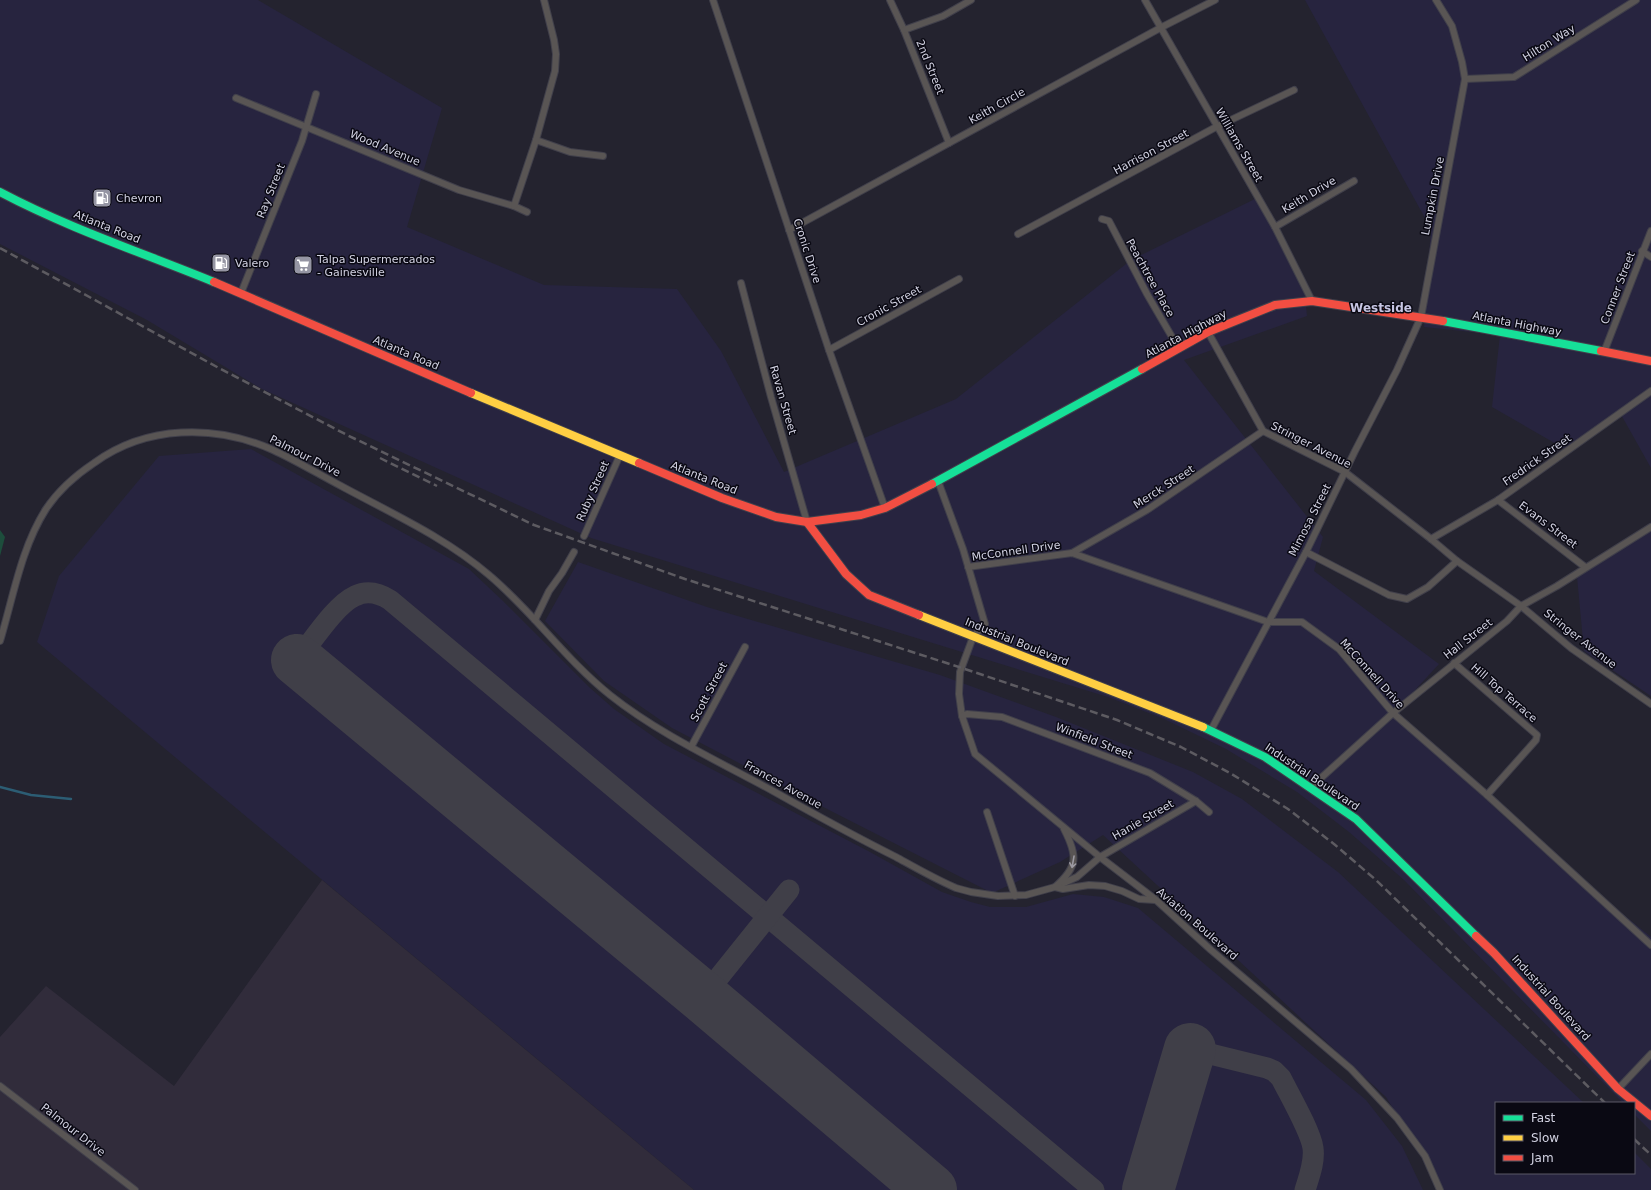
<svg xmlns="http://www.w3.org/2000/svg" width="1651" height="1190" viewBox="0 0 1651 1190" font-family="'DejaVu Sans',sans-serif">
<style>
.built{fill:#27243f}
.industrial{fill:#312c3b}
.forest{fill:#1d4d3c}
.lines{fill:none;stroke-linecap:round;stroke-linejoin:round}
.stream{stroke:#2c5d74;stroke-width:2.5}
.taxiway{stroke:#403f48;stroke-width:21}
.runway{stroke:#403f48;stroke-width:52}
.street-casing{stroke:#41404b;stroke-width:8}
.fast-casing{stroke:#41404b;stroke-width:10}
.slow-casing{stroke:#41404b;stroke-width:10}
.jam-casing{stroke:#41404b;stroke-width:10}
.street{stroke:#595554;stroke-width:6}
.fast{stroke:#16e098;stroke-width:8}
.slow{stroke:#ffcf43;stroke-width:8}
.jam{stroke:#f24e42;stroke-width:8}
.rail{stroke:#5d5b61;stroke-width:2.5;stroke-dasharray:8 4;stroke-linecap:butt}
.oneway{stroke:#9c9aa2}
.labels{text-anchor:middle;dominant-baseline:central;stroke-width:3;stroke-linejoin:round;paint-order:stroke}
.street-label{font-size:11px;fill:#d2d2e2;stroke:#0a0913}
.poi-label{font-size:11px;fill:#d2d2e2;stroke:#0a0913;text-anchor:start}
.neighbourhood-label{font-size:12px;font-weight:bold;fill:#c6c5e3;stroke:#0a0913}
</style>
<rect width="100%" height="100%" fill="#24232f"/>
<g class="built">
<path d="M 0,0 L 258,0 L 442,108 L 407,227 L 544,285 L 677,289 L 721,351 L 784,472 L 956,399 L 1131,260 L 1261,196 L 1304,285 L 1307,316 L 1184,360 L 1323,537 L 1314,571 L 1439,664 L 1393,714 L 1517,828 L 1651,937 L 1651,1131 L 1634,1114 L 1634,1103 L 1623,1103 L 1404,880 L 1349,832 L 1297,792 L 1226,749 L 1164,719 L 1108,697 L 591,538 L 262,389 L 147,320 L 0,244 Z"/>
<path d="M 1305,0 L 1651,0 L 1651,468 L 1619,411 L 1565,449 L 1492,407 L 1500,335 L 1424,327 L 1431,229 Z"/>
<path d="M 251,449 L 469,569 L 503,601 L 589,687 L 614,709 L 664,744 L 870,852 L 942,892 L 971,902 L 990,907 L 1026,907 L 1073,894 L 1104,897 L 1138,908 L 1366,1100 L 1402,1146 L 1423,1190 L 694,1190 L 37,642 L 59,576 L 159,456 Z"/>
<path d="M 1651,522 L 1651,696 L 1584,651 L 1577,577 Z"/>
<path d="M 578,562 L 707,607 L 940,675 L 1056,717 L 1193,772 L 1242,799 L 1338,872 L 1584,1103 L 1496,1103 L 1496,1173 L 1634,1173 L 1634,1152 L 1651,1169 L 1651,1190 L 1443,1190 L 1386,1097 L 1103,835 L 1060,862 L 992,893 L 833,812 L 672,728 L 604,681 L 545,621 Z"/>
</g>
<path class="industrial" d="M 322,880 L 694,1190 L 0,1190 L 0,1037 L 46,986 L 174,1086 Z"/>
<path class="forest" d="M 0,530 L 5,537 L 0,556 Z"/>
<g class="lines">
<path class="stream" d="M 0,787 L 31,795 L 71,799"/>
<g class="taxiway">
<path d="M 297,660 C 312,642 335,605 355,596 C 367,590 379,593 390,600 L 1094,1190"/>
<path d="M 703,997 L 789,890"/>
<path d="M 1190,1049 L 1267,1068 L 1274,1071 L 1281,1078 C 1289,1094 1311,1132 1313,1148 C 1315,1162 1309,1177 1305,1190"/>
</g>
<g class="runway">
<path d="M 297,660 L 703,997 L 931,1190"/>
<path d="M 1148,1190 L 1190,1049"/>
</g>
<defs>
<g id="street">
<path d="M 713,0 L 829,350 L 885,508"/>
<path d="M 890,0 L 904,30 L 949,143"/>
<path d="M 1145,0 L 1275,227 L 1312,301"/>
<path d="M 904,30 L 943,16 L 971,0"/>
<path d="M 1465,79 L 1514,77 L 1636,0"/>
<path d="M 236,98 L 459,190 L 514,206 L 527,212"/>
<path d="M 536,140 L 570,152 L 603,156"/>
<path d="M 514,206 L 536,140 L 555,71 L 556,54 L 554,40 L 544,0"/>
<path d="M 1102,219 L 1109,221 L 1147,294 L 1179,349"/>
<path d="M 1275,227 L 1354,181"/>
<path d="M 789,230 L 1162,27 L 1215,0"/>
<path d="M 1018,234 L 1216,127 L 1294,90"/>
<path d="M 1642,251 L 1651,257"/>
<path d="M 741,283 L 771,397 L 807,522"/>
<path d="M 241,293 L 302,141 L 316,94"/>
<path d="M 1208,332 L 1263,431 L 1345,472 L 1431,539 L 1457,561 L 1521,606 L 1571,648 L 1651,704"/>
<path d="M 829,350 L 959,279"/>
<path d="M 1604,352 L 1651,231"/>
<path d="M 938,481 L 963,549 L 985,624 L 973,637 L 960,672 L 959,694 L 962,716 L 975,754 L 1100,857 L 1156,900 L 1211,950 L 1351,1069 L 1397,1118 L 1425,1156 L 1440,1190"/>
<path d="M 1498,500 L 1585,567"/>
<path d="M 584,536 L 620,455"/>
<path d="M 1431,539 L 1498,500 L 1651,391"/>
<path d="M 1306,552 L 1389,595 L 1407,599 L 1428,587 L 1457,561"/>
<path d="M 1072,553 L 1147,510 L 1263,431"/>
<path d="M 968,567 L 1072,553 L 1268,622 L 1302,622 L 1339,649 L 1393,713 L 1487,795 L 1651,945"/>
<path d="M 535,620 L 549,591 L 562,573 L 574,552"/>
<path d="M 0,641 C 13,598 21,548 46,509 C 58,491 76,475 94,463 C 146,425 215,424 273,450 C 297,461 320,475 343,487 C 393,514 446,538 489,575 C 533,612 565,659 610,695 C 659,734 718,761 773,791 C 814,814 854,836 896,857 C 916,868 935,879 956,888 L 971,892 L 998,896 L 1026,895 L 1055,887 L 1077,877 L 1100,857 L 1196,801"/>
<path d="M 1454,663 L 1537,735 L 1536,740 L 1487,795"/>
<path d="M 962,716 L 967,714 L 1002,717 L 1150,773 L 1196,801 L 1209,812"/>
<path d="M 1211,730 L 1306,552 L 1355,451 L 1397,370 L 1421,317 L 1465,79 L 1462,62 L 1452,26 L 1436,0"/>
<path d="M 691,747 L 745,647"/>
<path d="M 1311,787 L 1393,713 L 1507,621 L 1521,606 L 1557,586 L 1651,527"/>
<path d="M 987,812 L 1015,896"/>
<path d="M 1064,829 C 1078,856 1078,867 1055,887 L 1063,889 L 1089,885 L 1105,886 L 1122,891 L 1139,899 L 1155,900"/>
<path d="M 0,1086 L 135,1190"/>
<path d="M 1618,1089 L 1651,1054"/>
</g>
<g id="fast">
<path d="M 0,192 C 68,228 143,253 214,282"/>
<path d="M 1443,321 L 1601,351"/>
<path d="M 932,484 L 1142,369"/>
<path d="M 1203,727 L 1265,757 L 1356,819 L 1476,936"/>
</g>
<g id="slow">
<path d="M 471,393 L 639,463"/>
<path d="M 919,615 L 1203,727"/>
</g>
<g id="jam">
<path d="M 214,282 L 471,393"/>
<path d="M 1601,351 L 1651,361"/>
<path d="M 1142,369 L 1208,332 L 1275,305 L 1312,301 L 1443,321"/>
<path d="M 639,463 L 722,498 L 776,517 L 807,522 L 861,515 L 885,508 L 932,484"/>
<path d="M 807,522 L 846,574 L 869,595 L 919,615"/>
<path d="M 1476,936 L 1494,953 L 1618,1089 L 1651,1116"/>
</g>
</defs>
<use href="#street" class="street-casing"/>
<use href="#fast" class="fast-casing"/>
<use href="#slow" class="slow-casing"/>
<use href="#jam" class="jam-casing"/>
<use href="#street" class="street"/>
<use href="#fast" class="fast"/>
<use href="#slow" class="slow"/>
<use href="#jam" class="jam"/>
<g class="rail">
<path d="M 0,248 L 217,367 L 347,435 L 534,525 L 685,579 L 962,668 L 1117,720 L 1181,747 L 1230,773 L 1288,809 L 1334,844 L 1376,880 L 1605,1103"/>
<path d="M 380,458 L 437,486"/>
<path d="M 1634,1139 L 1651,1155"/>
</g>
</g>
<defs><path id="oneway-shaft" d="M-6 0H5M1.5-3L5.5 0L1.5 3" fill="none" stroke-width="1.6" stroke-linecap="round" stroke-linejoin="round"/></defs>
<use class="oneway" href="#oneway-shaft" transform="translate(1073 862) rotate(100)"/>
<defs>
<symbol id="fuel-square" viewBox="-11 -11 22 22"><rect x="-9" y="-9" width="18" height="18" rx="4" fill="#9595a3" stroke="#0a0913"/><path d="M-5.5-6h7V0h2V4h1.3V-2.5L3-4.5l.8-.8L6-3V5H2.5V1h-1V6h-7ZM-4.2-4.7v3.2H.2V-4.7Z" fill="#fff"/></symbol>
<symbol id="supermarket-square" viewBox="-11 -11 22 22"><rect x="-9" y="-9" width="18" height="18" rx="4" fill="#9595a3" stroke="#0a0913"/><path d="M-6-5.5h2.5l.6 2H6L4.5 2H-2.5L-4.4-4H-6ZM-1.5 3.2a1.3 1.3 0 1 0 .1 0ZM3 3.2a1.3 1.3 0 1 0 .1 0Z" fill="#fff"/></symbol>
</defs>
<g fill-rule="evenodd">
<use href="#fuel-square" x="91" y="187" width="22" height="22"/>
<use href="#fuel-square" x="210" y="252" width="22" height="22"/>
<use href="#supermarket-square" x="292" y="254" width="22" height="22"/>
</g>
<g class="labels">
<g class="street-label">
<text transform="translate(1549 43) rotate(-32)">Hilton Way</text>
<text transform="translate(930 67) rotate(68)">2nd Street</text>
<text transform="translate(997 106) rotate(-29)">Keith Circle</text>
<text transform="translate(1239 145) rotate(60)">Williams Street</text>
<text transform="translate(385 148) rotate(23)">Wood Avenue</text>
<text transform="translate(1151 152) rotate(-28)">Harrison Street</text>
<text transform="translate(271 191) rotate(-68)">Ray Street</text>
<text transform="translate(1309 195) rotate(-31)">Keith Drive</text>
<text transform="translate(1433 196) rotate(-79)">Lumpkin Drive</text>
<text transform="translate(107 227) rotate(22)">Atlanta Road</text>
<text transform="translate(807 251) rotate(72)">Cronic Drive</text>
<text transform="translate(1150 278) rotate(61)">Peachtree Place</text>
<text transform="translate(1618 288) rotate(-69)">Conner Street</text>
<text transform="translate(889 306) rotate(-29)">Cronic Street</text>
<text transform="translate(1517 324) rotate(11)">Atlanta Highway</text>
<text transform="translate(1186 334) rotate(-28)">Atlanta Highway</text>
<text transform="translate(406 353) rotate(23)">Atlanta Road</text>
<text transform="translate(783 400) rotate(74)">Ravan Street</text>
<text transform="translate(1311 445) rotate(27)">Stringer Avenue</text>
<text transform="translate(305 456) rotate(27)">Palmour Drive</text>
<text transform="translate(1537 460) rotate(-35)">Fredrick Street</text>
<text transform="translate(704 478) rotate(22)">Atlanta Road</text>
<text transform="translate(1164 487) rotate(-33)">Merck Street</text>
<text transform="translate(593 491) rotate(-66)">Ruby Street</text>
<text transform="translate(1310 520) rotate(-63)">Mimosa Street</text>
<text transform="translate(1548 525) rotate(37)">Evans Street</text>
<text transform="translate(1016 551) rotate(-8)">McConnell Drive</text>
<text transform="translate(1468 639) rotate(-38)">Hall Street</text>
<text transform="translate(1580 639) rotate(38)">Stringer Avenue</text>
<text transform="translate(1017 642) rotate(22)">Industrial Boulevard</text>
<text transform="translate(1372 674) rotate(48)">McConnell Drive</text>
<text transform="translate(709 692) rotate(-62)">Scott Street</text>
<text transform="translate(1504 693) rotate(41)">Hill Top Terrace</text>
<text transform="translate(1094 741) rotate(21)">Winfield Street</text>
<text transform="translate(1312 777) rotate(34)">Industrial Boulevard</text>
<text transform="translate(783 785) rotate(29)">Frances Avenue</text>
<text transform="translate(1143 820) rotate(-30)">Hanie Street</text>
<text transform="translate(1197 924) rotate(41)">Aviation Boulevard</text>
<text transform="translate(1551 998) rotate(48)">Industrial Boulevard</text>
<text transform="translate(73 1130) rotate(38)">Palmour Drive</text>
</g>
<g class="poi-label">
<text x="116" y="198">Chevron</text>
<text x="317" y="259">Talpa Supermercados<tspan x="317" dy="13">- Gainesville</tspan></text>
<text x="235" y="263">Valero</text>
</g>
<g class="neighbourhood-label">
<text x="1381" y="308">Westside</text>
</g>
</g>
<rect x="1495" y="1102" width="140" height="72" fill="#0a0913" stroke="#5a5966"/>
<rect x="1503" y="1115" width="20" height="6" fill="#16e098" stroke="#5a5966"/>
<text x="1531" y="1122" font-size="12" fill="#d2d2e2">Fast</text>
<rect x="1503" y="1135" width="20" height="6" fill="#ffcf43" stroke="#5a5966"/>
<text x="1531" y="1142" font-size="12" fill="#d2d2e2">Slow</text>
<rect x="1503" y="1155" width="20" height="6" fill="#f24e42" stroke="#5a5966"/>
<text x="1531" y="1162" font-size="12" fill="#d2d2e2">Jam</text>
</svg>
